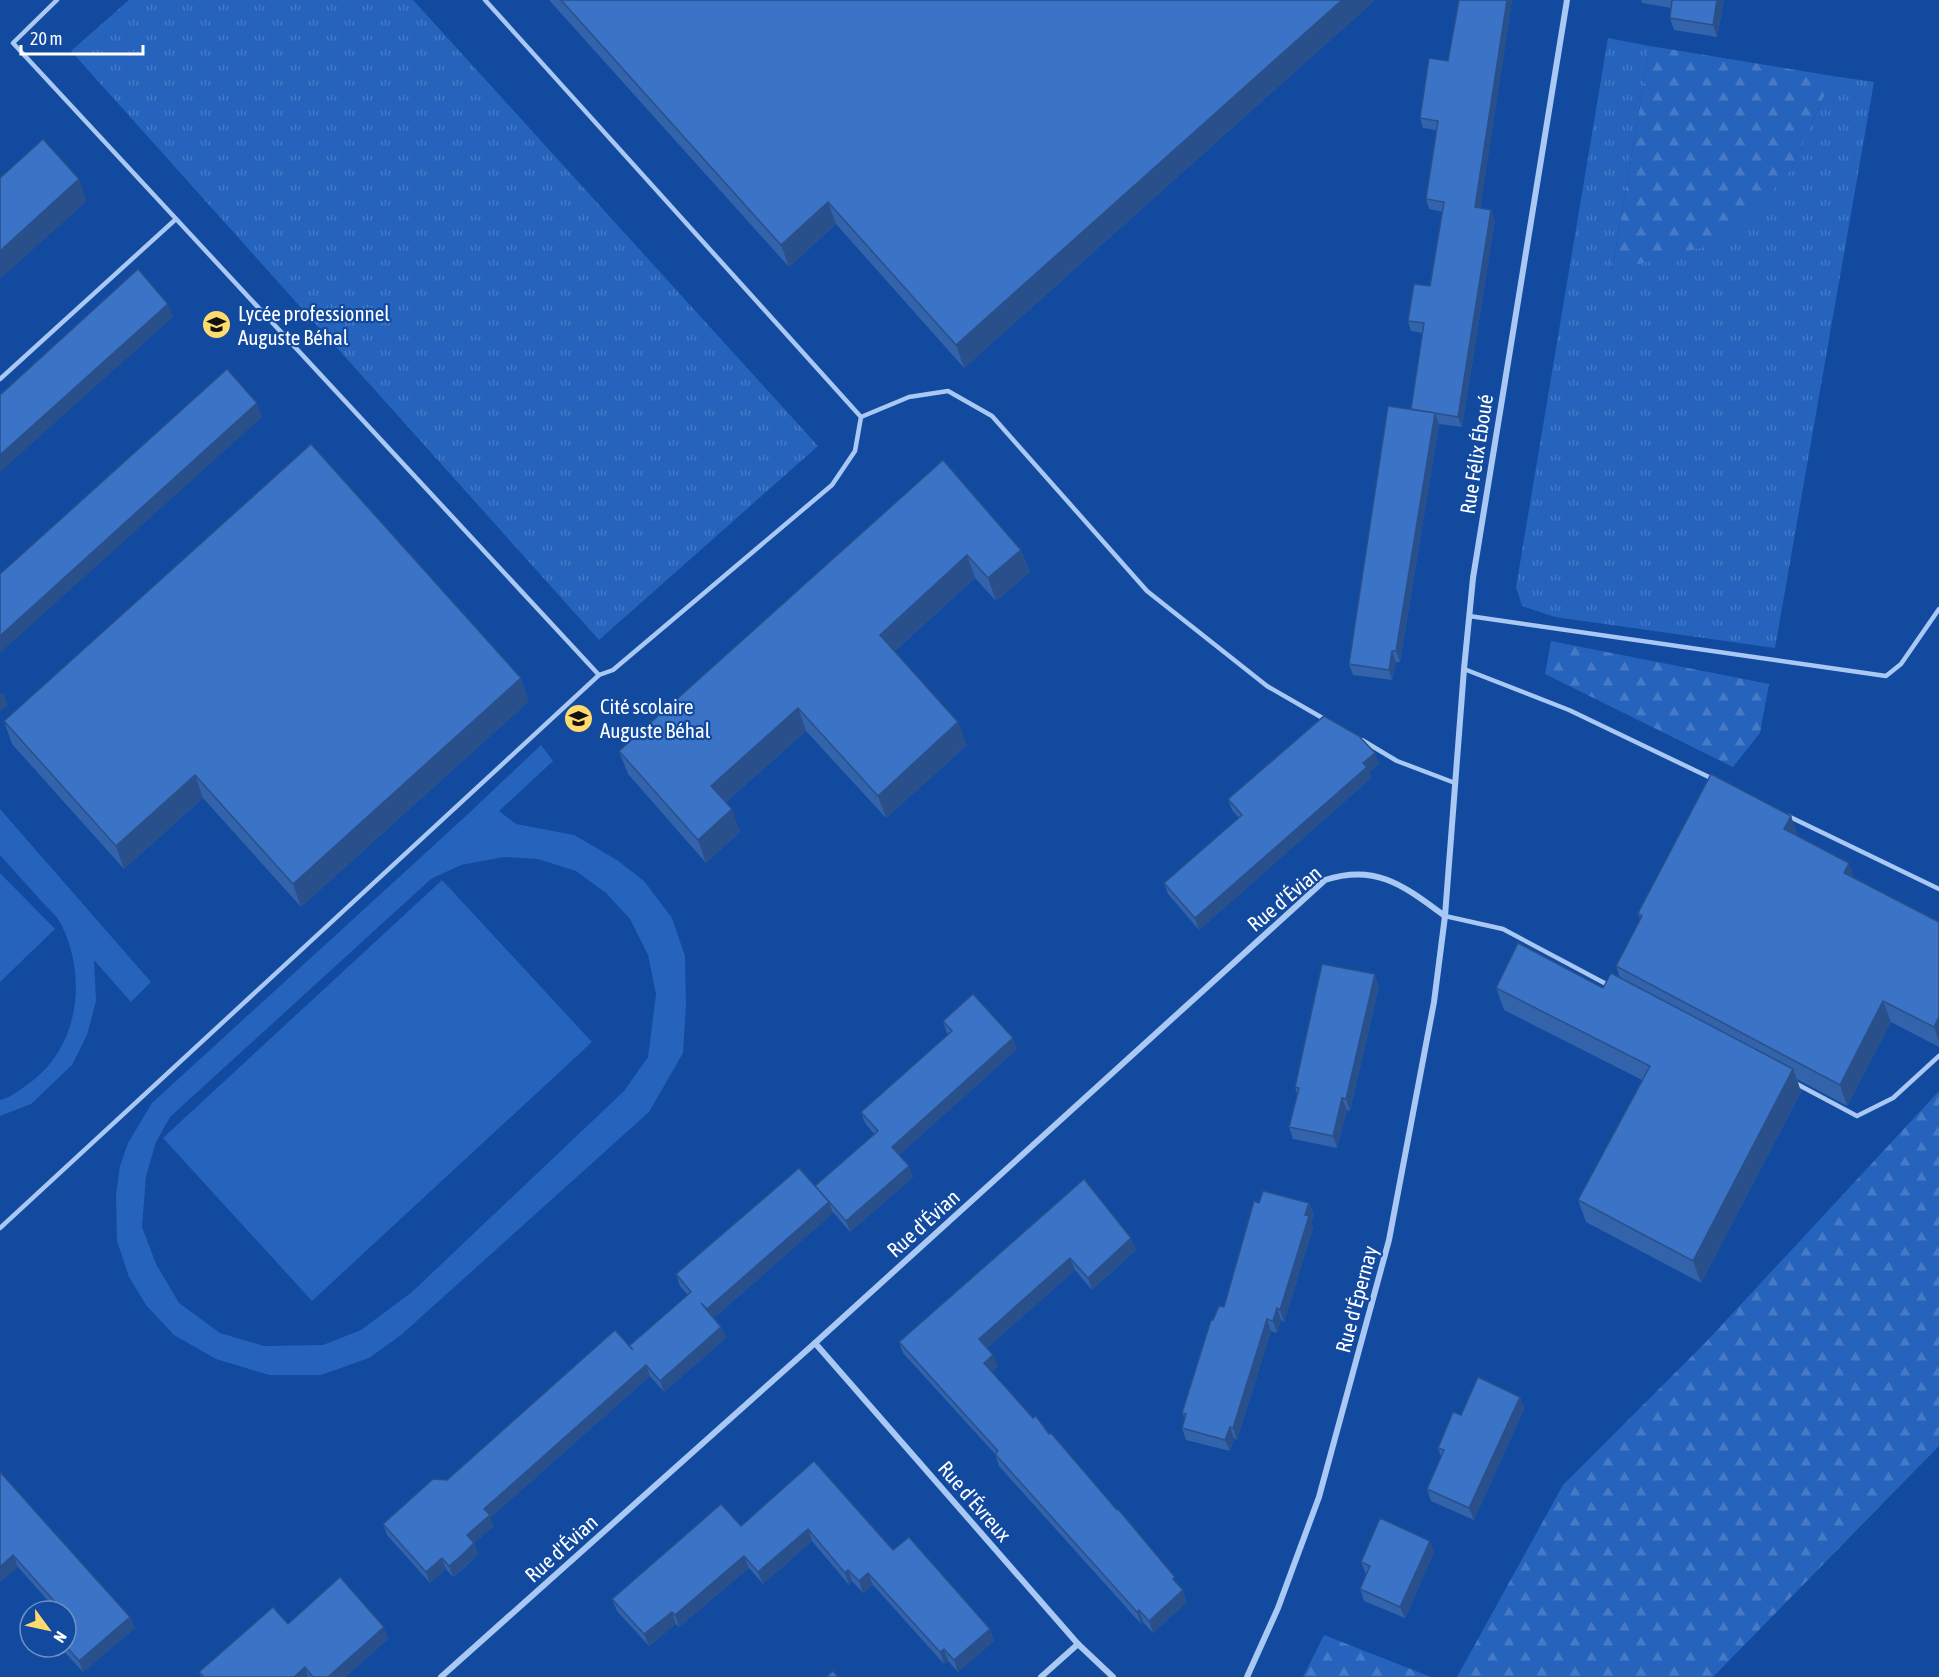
<svg xmlns="http://www.w3.org/2000/svg" width="1939" height="1677" viewBox="0 0 1939 1677" font-family="'Asap Condensed',sans-serif">
<style>
.grass{fill:url(#grass-tufts)}
.forest{fill:url(#forest-firs)}
.pitch{fill:#2563bd;fill-rule:evenodd}
.lines{fill:none;stroke-linecap:round;stroke-linejoin:round}
.lane{stroke:#a9c8f4;stroke-width:4.5}
.street{stroke:#a9c8f4;stroke-width:6}
.wall{fill:#3363aa}
.shaded-wall{fill:#29508b}
.building{fill:#3b73c6;stroke:#29508b;stroke-width:1.5}
.labels{text-anchor:middle;dominant-baseline:central;stroke-width:4.5;stroke-linejoin:round;paint-order:stroke}
.poi-label{font-size:21px;fill:#fff;stroke:#124a9f;text-anchor:start}
.street-label{font-size:21px;fill:#fff;stroke:#124a9f}
</style>
<defs>
<pattern id="grass-tufts" width="24" height="20" patternUnits="userSpaceOnUse" patternTransform="scale(1.5)"><rect width="24" height="20" fill="#2563bd"/><path d="M3 7l-1-3M5 7V3M7 7l1-3M15 17l-1-3M17 17v-4M19 17l1-3" fill="none" stroke="#467ac7"/></pattern>
<pattern id="forest-firs" width="22" height="20" patternUnits="userSpaceOnUse" patternTransform="scale(1.5)"><rect width="22" height="20" fill="#2563bd"/><path d="M5 1l3.5 6h-7zM16 11l3.5 6h-7z" fill="#467ac7"/></pattern>
</defs>
<rect width="100%" height="100%" fill="#124a9f"/>
<g class="grass">
<path d="M 129,0 L 413,0 L 818,446 L 599,640 L 71,51 Z"/>
<path d="M 1608,38 L 1650,46 L 1612,270 L 1791,170 L 1833,76 L 1874,82 L 1775,648 L 1555,617 L 1522,606 L 1516,587 Z"/>
</g>
<g class="forest">
<path d="M 1650,46 L 1833,76 L 1791,170 L 1727,241 L 1612,271 Z"/>
<path d="M 1551,641 L 1769,684 L 1760,733 L 1733,767 L 1545,674 Z"/>
<path d="M 1939,1091 L 1939,1446 L 1713,1677 L 1457,1677 L 1563,1485 L 1706,1342 Z"/>
<path d="M 1324,1635 L 1431,1677 L 1303,1677 Z"/>
</g>
<g class="pitch">
<path d="M 541,745 L 553,761 L 499,811 L 516,824 L 574,835 L 617,860 L 644,881 L 672,918 L 685,956 L 686,1005 L 683,1053 L 649,1112 L 401,1335 L 369,1358 L 321,1375 L 269,1375 L 216,1359 L 174,1335 L 146,1305 L 129,1277 L 117,1241 L 116,1194 L 120,1166 L 128,1143 L 152,1103 L 467,815 ZM 504,857 L 538,859 L 576,871 L 606,893 L 630,919 L 648,955 L 656,994 L 648,1057 L 624,1091 L 412,1292 L 361,1330 L 323,1345 L 264,1346 L 220,1333 L 179,1303 L 156,1264 L 142,1227 L 146,1176 L 156,1142 L 170,1117 L 431,879 L 461,865 Z"/>
<path d="M 0,809 L 151,982 L 131,1002 L 94,960 L 96,1001 L 87,1035 L 72,1065 L 31,1104 L 0,1116 L 0,1100 C 12,1097 21,1089 31,1082 C 80,1045 87,976 61,924 C 57,916 49,909 43,903 C 29,887 14,871 0,855 Z"/>
<path d="M 0,873 L 55,929 L 0,982 Z"/>
<path d="M 442,880 L 592,1042 L 312,1301 L 163,1138 Z"/>
</g>
<g class="lines">
<g class="lane">
<path d="M 57,0 L 13,43 L 599,675 L 613,670 L 832,485 L 855,451 L 861,417 L 485,0"/>
<path d="M 0,379 L 176,219"/>
<path d="M 861,417 L 909,397 L 948,391 L 992,416 L 1147,591 L 1267,686 L 1326,720"/>
<path d="M 1469,616 L 1886,676 L 1901,664 L 1939,609"/>
<path d="M 1464,669 L 1569,710 L 1713,779"/>
<path d="M 1362,740 L 1397,761 L 1455,783"/>
<path d="M 1788,816 L 1939,889"/>
<path d="M 1445,916 L 1503,929 L 1610,986"/>
<path d="M 1795,1083 L 1857,1116 L 1893,1098 L 1939,1056"/>
<path d="M 0,1228 L 599,675"/>
</g>
<g class="street">
<path d="M 815,1343 L 1078,1644 L 1113,1677"/>
<path d="M 441,1677 L 815,1343 L 1325,880 C 1377,863 1405,887 1445,916"/>
<path d="M 1041,1677 L 1078,1644"/>
<path d="M 1247,1677 L 1278,1608 L 1319,1497 L 1389,1240 L 1434,1002 L 1445,916 L 1464,669 L 1473,578 L 1567,0"/>
</g>
</g>
<g class="wall">
<path d="M 549,0 L 1374,0 L 1374,1 L 964,368 L 836,224 L 789,267 Z"/>
<path d="M 1459,0 L 1512,0 L 1480,208 L 1495,220 L 1462,427 L 1439,424 L 1400,662 L 1396,662 L 1392,680 L 1353,675 L 1349,664 L 1411,409 L 1423,333 L 1411,331 L 1408,321 L 1430,286 L 1443,212 L 1429,209 L 1426,199 L 1436,130 L 1423,128 L 1420,118 L 1448,61 Z"/>
<path d="M 1641,0 L 1724,0 L 1717,37 L 1674,30 L 1670,18 L 1671,8 L 1642,3 Z"/>
<path d="M 943,460 L 1021,550 L 1030,572 L 996,601 L 975,578 L 895,651 L 967,745 L 886,818 L 806,731 L 726,802 L 740,832 L 706,863 L 628,774 L 619,751 Z"/>
<path d="M 529,701 L 301,907 L 203,798 L 124,869 L 12,744 L 4,721 Z"/>
<path d="M 1379,764 L 1369,772 L 1371,778 L 1199,930 L 1168,894 L 1164,883 L 1239,818 L 1232,810 L 1228,799 Z"/>
<path d="M 1791,816 L 1798,837 L 1855,878 L 1939,922 L 1939,1047 L 1891,1022 L 1847,1106 L 1797,1079 L 1801,1092 L 1701,1283 L 1586,1222 L 1578,1200 L 1642,1080 L 1504,1010 L 1496,988 L 1603,988 L 1620,978 L 1616,966 L 1640,919 L 1638,913 Z"/>
<path d="M 1379,986 L 1350,1111 L 1347,1110 L 1337,1148 L 1293,1139 L 1289,1127 L 1297,1094 L 1295,1087 Z"/>
<path d="M 943,1021 L 1017,1049 L 899,1155 L 913,1177 L 850,1232 L 833,1212 L 833,1213 L 714,1318 L 721,1327 L 726,1338 L 664,1392 L 650,1376 L 490,1518 L 494,1526 L 474,1543 L 478,1554 L 466,1566 L 453,1577 L 446,1569 L 430,1583 L 387,1535 L 383,1524 L 447,1480 L 629,1346 L 688,1295 L 680,1286 L 676,1274 L 815,1187 L 874,1134 L 865,1123 L 861,1112 L 949,1034 L 947,1033 Z"/>
<path d="M 1084,1179 L 1136,1250 L 1092,1290 L 1075,1270 L 987,1348 L 998,1366 L 991,1372 L 1033,1418 L 1049,1434 L 1178,1585 L 1187,1602 L 1153,1633 L 1143,1622 L 1141,1624 L 999,1466 L 995,1454 L 903,1353 L 899,1342 Z"/>
<path d="M 1259,1203 L 1309,1203 L 1314,1214 L 1311,1223 L 1313,1228 L 1284,1322 L 1281,1320 L 1277,1333 L 1271,1331 L 1237,1440 L 1234,1438 L 1230,1451 L 1186,1440 L 1182,1428 L 1185,1419 L 1182,1413 L 1213,1320 L 1224,1307 Z"/>
<path d="M 1520,1397 L 1524,1409 L 1474,1520 L 1431,1501 L 1427,1489 L 1441,1457 L 1438,1448 L 1461,1415 Z"/>
<path d="M 814,1461 L 893,1550 L 990,1629 L 994,1641 L 958,1672 L 948,1661 L 944,1664 L 873,1585 L 863,1593 L 852,1581 L 849,1585 L 812,1541 L 763,1584 L 749,1568 L 679,1627 L 676,1624 L 649,1646 L 617,1611 L 612,1599 L 741,1526 Z"/>
<path d="M 0,1472 L 130,1617 L 135,1628 L 83,1672 L 60,1647 L 66,1647 L 66,1611 L 57,1611 L 18,1567 L 1,1581 L 0,1580 Z"/>
<path d="M 1434,1552 L 1405,1618 L 1364,1601 L 1360,1589 L 1366,1574 L 1361,1562 Z"/>
<path d="M 288,1624 L 388,1639 L 345,1677 L 201,1677 L 199,1672 Z"/>
</g>
<g class="shaded-wall">
<path d="M 1342,0 L 1374,0 L 1374,1 L 964,368 L 956,345 Z"/>
<path d="M 1507,0 L 1512,0 L 1479,218 L 1475,207 Z"/>
<path d="M 1717,0 L 1724,0 L 1717,37 L 1713,25 Z"/>
<path d="M 79,179 L 87,201 L 0,279 L 0,251 Z"/>
<path d="M 828,202 L 836,224 L 789,267 L 781,245 Z"/>
<path d="M 1491,210 L 1495,220 L 1462,427 L 1458,417 Z"/>
<path d="M 168,304 L 173,317 L 0,472 L 0,455 Z"/>
<path d="M 257,403 L 262,417 L 0,653 L 0,636 Z"/>
<path d="M 1435,413 L 1439,424 L 1400,662 L 1396,651 Z"/>
<path d="M 1021,550 L 1030,572 L 996,601 L 988,578 Z"/>
<path d="M 967,555 L 975,578 L 888,657 L 880,635 Z"/>
<path d="M 1392,651 L 1396,662 L 1392,680 L 1389,670 Z"/>
<path d="M 521,678 L 529,701 L 301,907 L 293,884 Z"/>
<path d="M 3,692 L 8,705 L 0,712 L 0,694 Z"/>
<path d="M 798,708 L 806,731 L 719,808 L 711,786 Z"/>
<path d="M 958,722 L 967,745 L 886,818 L 878,796 Z"/>
<path d="M 1375,753 L 1379,764 L 1369,772 L 1371,778 L 1199,930 L 1195,918 L 1363,763 Z"/>
<path d="M 195,775 L 203,798 L 124,869 L 116,846 Z"/>
<path d="M 732,809 L 740,832 L 706,863 L 698,840 Z"/>
<path d="M 1791,816 L 1798,837 L 1784,829 Z"/>
<path d="M 1849,863 L 1857,884 L 1844,873 Z"/>
<path d="M 1375,974 L 1379,986 L 1350,1111 L 1346,1099 Z"/>
<path d="M 1883,1001 L 1891,1022 L 1847,1106 L 1840,1085 Z"/>
<path d="M 1939,1017 L 1939,1042 L 1934,1027 Z"/>
<path d="M 1013,1038 L 1017,1049 L 896,1158 L 892,1147 Z"/>
<path d="M 1793,1069 L 1801,1092 L 1701,1283 L 1693,1261 Z"/>
<path d="M 1342,1098 L 1347,1110 L 1337,1148 L 1333,1136 Z"/>
<path d="M 909,1166 L 913,1177 L 850,1232 L 846,1221 Z"/>
<path d="M 829,1202 L 833,1213 L 711,1321 L 707,1309 Z"/>
<path d="M 1309,1203 L 1314,1214 L 1311,1223 L 1313,1228 L 1284,1322 L 1280,1310 Z"/>
<path d="M 1131,1238 L 1136,1250 L 1092,1290 L 1088,1278 Z"/>
<path d="M 1070,1258 L 1075,1270 L 984,1351 L 979,1339 Z"/>
<path d="M 1277,1308 L 1281,1320 L 1277,1333 L 1273,1321 Z"/>
<path d="M 1267,1319 L 1271,1331 L 1237,1440 L 1233,1428 Z"/>
<path d="M 721,1327 L 726,1338 L 664,1392 L 660,1381 Z"/>
<path d="M 993,1355 L 998,1366 L 988,1375 L 984,1363 Z"/>
<path d="M 646,1365 L 650,1376 L 490,1518 L 494,1526 L 474,1543 L 478,1554 L 453,1577 L 449,1566 L 484,1509 Z"/>
<path d="M 1520,1397 L 1524,1409 L 1474,1520 L 1469,1508 Z"/>
<path d="M 1230,1427 L 1234,1438 L 1230,1451 L 1225,1440 Z"/>
<path d="M 808,1529 L 812,1541 L 763,1584 L 758,1572 Z"/>
<path d="M 1430,1541 L 1434,1552 L 1405,1618 L 1400,1607 Z"/>
<path d="M 13,1555 L 18,1567 L 1,1581 L 0,1579 L 0,1567 Z"/>
<path d="M 744,1556 L 749,1568 L 679,1627 L 675,1615 Z"/>
<path d="M 442,1558 L 446,1569 L 430,1583 L 426,1572 Z"/>
<path d="M 848,1570 L 852,1581 L 849,1585 L 845,1573 Z"/>
<path d="M 868,1573 L 873,1585 L 863,1593 L 859,1581 Z"/>
<path d="M 1183,1590 L 1187,1602 L 1153,1633 L 1149,1621 Z"/>
<path d="M 1139,1610 L 1143,1622 L 1141,1624 L 1137,1612 Z"/>
<path d="M 672,1612 L 676,1624 L 649,1646 L 644,1634 Z"/>
<path d="M 130,1617 L 135,1628 L 83,1672 L 79,1661 Z"/>
<path d="M 384,1627 L 388,1639 L 345,1677 L 328,1677 Z"/>
<path d="M 990,1629 L 994,1641 L 958,1672 L 954,1660 Z"/>
<path d="M 944,1649 L 948,1661 L 944,1664 L 940,1652 Z"/>
<path d="M 305,1667 L 308,1677 L 294,1677 Z"/>
</g>
<g class="building">
<path d="M 561,0 L 1342,0 L 956,345 L 828,202 L 781,245 Z"/>
<path d="M 1459,0 L 1507,0 L 1475,207 L 1491,210 L 1458,417 L 1411,409 L 1424,323 L 1408,321 L 1414,284 L 1430,286 L 1444,202 L 1426,199 L 1438,121 L 1420,118 L 1429,58 L 1448,61 Z"/>
<path d="M 1672,0 L 1717,0 L 1713,25 L 1670,18 Z"/>
<path d="M 43,139 L 79,179 L 0,251 L 0,178 Z"/>
<path d="M 138,269 L 168,304 L 0,455 L 0,395 Z"/>
<path d="M 227,369 L 257,403 L 0,636 L 0,574 Z"/>
<path d="M 1388,406 L 1435,413 L 1396,651 L 1392,651 L 1389,670 L 1349,664 Z"/>
<path d="M 311,444 L 521,678 L 293,884 L 195,775 L 116,846 L 4,721 Z"/>
<path d="M 943,460 L 1021,550 L 988,578 L 967,555 L 880,635 L 958,722 L 878,796 L 798,708 L 711,786 L 732,809 L 698,840 L 619,751 Z"/>
<path d="M 1324,716 L 1359,736 L 1375,753 L 1363,763 L 1367,767 L 1195,918 L 1164,883 L 1242,815 L 1228,799 Z"/>
<path d="M 1711,774 L 1791,816 L 1784,829 L 1849,863 L 1844,873 L 1939,922 L 1939,1017 L 1934,1027 L 1883,1001 L 1840,1085 L 1616,966 L 1642,916 L 1638,913 Z"/>
<path d="M 1518,943 L 1603,988 L 1611,973 L 1793,1069 L 1693,1261 L 1578,1200 L 1650,1066 L 1496,988 Z"/>
<path d="M 1322,964 L 1375,974 L 1346,1099 L 1342,1098 L 1333,1136 L 1289,1127 L 1299,1088 L 1295,1087 Z"/>
<path d="M 973,994 L 1013,1038 L 892,1147 L 909,1166 L 846,1221 L 815,1186 L 878,1131 L 861,1112 L 952,1031 L 943,1021 Z"/>
<path d="M 799,1168 L 829,1202 L 707,1309 L 701,1303 L 721,1327 L 660,1381 L 646,1365 L 484,1509 L 490,1515 L 467,1535 L 474,1543 L 462,1555 L 449,1566 L 442,1558 L 426,1572 L 383,1524 L 433,1479 L 447,1480 L 615,1330 L 633,1350 L 629,1346 L 691,1292 L 676,1274 Z"/>
<path d="M 1084,1179 L 1131,1238 L 1088,1278 L 1070,1258 L 979,1339 L 993,1355 L 984,1363 L 1033,1418 L 1036,1416 L 1049,1434 L 1051,1433 L 1117,1510 L 1118,1509 L 1175,1577 L 1173,1579 L 1183,1590 L 1149,1621 L 1139,1610 L 1137,1612 L 995,1454 L 998,1451 L 899,1342 Z"/>
<path d="M 1263,1191 L 1309,1203 L 1305,1215 L 1309,1216 L 1280,1310 L 1277,1308 L 1273,1321 L 1267,1319 L 1233,1428 L 1230,1427 L 1225,1440 L 1182,1428 L 1186,1414 L 1182,1413 L 1211,1320 L 1213,1320 L 1219,1306 L 1224,1307 L 1254,1201 L 1259,1203 Z"/>
<path d="M 1478,1377 L 1520,1397 L 1469,1508 L 1427,1489 L 1444,1450 L 1438,1448 L 1453,1412 L 1461,1415 Z"/>
<path d="M 814,1461 L 893,1550 L 909,1537 L 990,1629 L 954,1660 L 944,1649 L 940,1652 L 868,1573 L 859,1581 L 848,1570 L 845,1573 L 808,1529 L 758,1572 L 744,1556 L 675,1615 L 672,1612 L 644,1634 L 612,1599 L 721,1504 L 741,1526 Z"/>
<path d="M 0,1472 L 130,1617 L 79,1661 L 66,1646 L 66,1619 L 68,1617 L 66,1615 L 66,1611 L 63,1611 L 13,1555 L 0,1567 Z"/>
<path d="M 1380,1518 L 1430,1541 L 1400,1607 L 1360,1589 L 1370,1566 L 1361,1562 Z"/>
<path d="M 340,1577 L 384,1627 L 328,1677 L 313,1677 L 305,1667 L 294,1677 L 204,1677 L 199,1672 L 273,1607 L 288,1624 Z"/>
<path d="M 833,1671 L 838,1677 L 826,1677 Z"/>
</g>
<defs>
<symbol id="school-disc" viewBox="-11 -11 22 22"><circle r="9.5" fill="#ffda6d" stroke="#124a9f"/><path d="M0-5L7-2L0 1L-7-2ZM-4 1L0 2.5L4 1V4Q0 6-4 4Z" fill="#111"/></symbol>
</defs>
<g fill-rule="evenodd">
<use href="#school-disc" x="200" y="308" width="33" height="33"/>
<use href="#school-disc" x="562" y="702" width="33" height="33"/>
</g>
<g class="labels">
<g class="poi-label">
<text x="238" y="313">Lycée professionnel<tspan x="238" dy="24">Auguste Béhal</tspan></text>
<text x="600" y="706">Cité scolaire<tspan x="600" dy="24">Auguste Béhal</tspan></text>
</g>
<g class="street-label">
<text transform="translate(1476 454) rotate(-81)">Rue Félix Éboué</text>
<text transform="translate(1284 898) rotate(-40)">Rue d'Évian</text>
<text transform="translate(923 1223) rotate(-42)">Rue d'Évian</text>
<text transform="translate(1356 1299) rotate(-75)">Rue d'Épernay</text>
<text transform="translate(975 1501) rotate(49)">Rue d'Évreux</text>
<text transform="translate(561 1548) rotate(-42)">Rue d'Évian</text>
</g>
</g>
<g transform="translate(48 1629) rotate(123)"><circle r="28" fill="#124a9f" stroke="#7192c5" stroke-width="1.5"/>
<path d="M0-4.5L10 22L0 15L-10 22Z" fill="#ffda6d"/>
<text y="-9" font-size="16" font-weight="bold" text-anchor="middle" fill="#ffffff">N</text>
</g>
<path d="M21 45v9h122v-9" fill="none" stroke="#ffffff" stroke-width="3"/>
<text x="30" y="45" font-size="18" fill="#ffffff" stroke="#124a9f" stroke-width="4.5" paint-order="stroke">20 m</text>
</svg>
